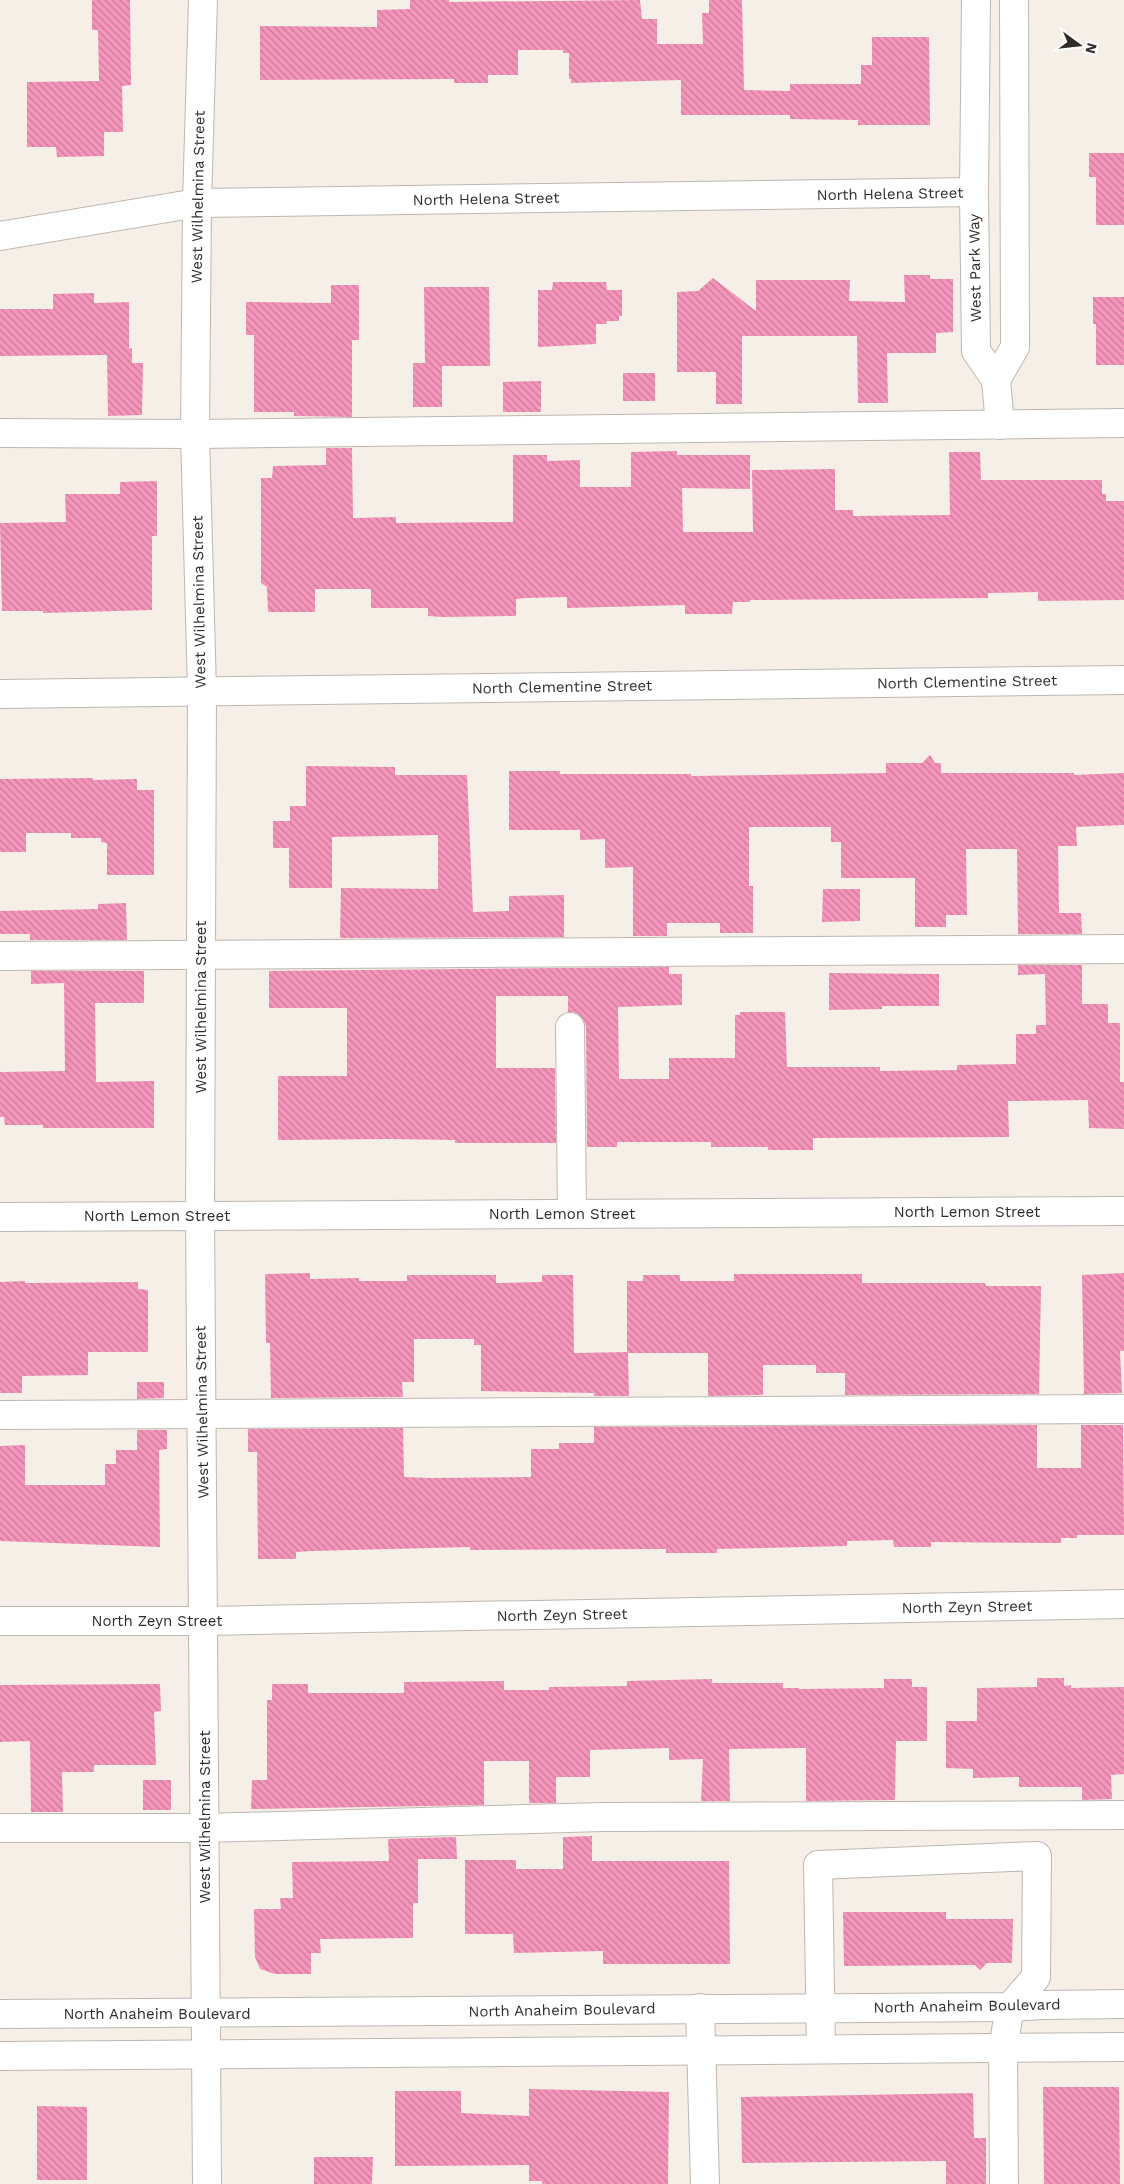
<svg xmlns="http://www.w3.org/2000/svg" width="1124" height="2184" viewBox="0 0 1124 2184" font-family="'Work Sans',sans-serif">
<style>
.building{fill:url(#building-back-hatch)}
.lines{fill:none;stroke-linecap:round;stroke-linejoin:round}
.minor-casing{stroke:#beb7b0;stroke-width:30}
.major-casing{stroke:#beb7b0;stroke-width:30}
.minor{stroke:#fff;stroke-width:28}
.major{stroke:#fff;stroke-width:28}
.labels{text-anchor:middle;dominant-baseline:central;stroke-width:5;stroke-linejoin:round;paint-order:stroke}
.street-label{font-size:15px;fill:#2f2c29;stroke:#fff}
</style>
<defs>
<pattern id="building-back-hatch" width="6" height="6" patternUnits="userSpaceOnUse" patternTransform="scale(1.25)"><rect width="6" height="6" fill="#f595bb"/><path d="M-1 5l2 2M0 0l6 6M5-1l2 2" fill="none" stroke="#c77a98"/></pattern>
</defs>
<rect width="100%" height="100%" fill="#f6efe7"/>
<g class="building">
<path d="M 92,0 L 130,0 L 131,85 L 122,86 L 123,132 L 104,132 L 104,156 L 57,157 L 56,147 L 27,147 L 27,82 L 99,81 L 98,30 L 92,30 Z"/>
<path d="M 410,0 L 449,0 L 449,2 L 640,0 L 642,19 L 657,19 L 657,44 L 703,44 L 702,13 L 709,13 L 709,0 L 742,0 L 744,90 L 790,91 L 790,84 L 861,84 L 861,65 L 872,65 L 872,37 L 929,37 L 930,125 L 858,125 L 858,120 L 790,119 L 790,115 L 681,115 L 681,80 L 571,83 L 571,79 L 569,79 L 569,53 L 563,53 L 563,50 L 518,50 L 518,75 L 488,75 L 488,83 L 454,83 L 454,79 L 260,80 L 260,26 L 377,27 L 377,10 L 410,9 Z"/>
<path d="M 1089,153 L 1124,153 L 1124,225 L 1096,225 L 1096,177 L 1089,177 Z"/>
<path d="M 904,275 L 930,275 L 930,279 L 953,279 L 953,332 L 936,333 L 936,353 L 887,353 L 888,403 L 858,403 L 857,336 L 742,336 L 742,404 L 716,404 L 716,372 L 677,372 L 677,292 L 698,291 L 713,278 L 756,311 L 756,280 L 850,280 L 849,301 L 905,302 Z"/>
<path d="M 553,282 L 606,282 L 607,290 L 622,290 L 622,316 L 619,316 L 619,321 L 606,321 L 607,324 L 596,324 L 596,344 L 538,347 L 538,290 L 552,290 Z"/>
<path d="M 331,285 L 359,285 L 359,340 L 352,340 L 352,417 L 294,416 L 294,412 L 254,412 L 254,335 L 246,335 L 246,302 L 331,303 Z"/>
<path d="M 424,287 L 489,287 L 490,366 L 442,366 L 442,407 L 413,407 L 413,363 L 425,363 Z"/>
<path d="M 94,293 L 94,303 L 129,302 L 129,349 L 132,348 L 132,363 L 143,363 L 142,415 L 108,416 L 107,355 L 0,356 L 0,309 L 53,309 L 53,294 Z"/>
<path d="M 1093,297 L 1124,297 L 1124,365 L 1096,365 L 1096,324 L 1093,324 Z"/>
<rect x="623" y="373" width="32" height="28"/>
<path d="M 541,381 L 541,412 L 503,412 L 503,382 Z"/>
<path d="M 326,448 L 352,448 L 353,518 L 396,517 L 396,523 L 513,522 L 513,455 L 547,455 L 547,461 L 580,460 L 580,487 L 631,487 L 631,452 L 677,451 L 677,455 L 750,455 L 750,489 L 682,488 L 683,532 L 753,532 L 752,470 L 835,469 L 835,510 L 853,510 L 853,516 L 950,515 L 949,452 L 980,452 L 981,480 L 1102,480 L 1102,494 L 1106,494 L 1106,501 L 1124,501 L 1124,600 L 1038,601 L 1038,592 L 988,593 L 988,598 L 750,600 L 750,602 L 733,602 L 732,614 L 685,614 L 685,605 L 567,608 L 567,597 L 526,598 L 516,599 L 516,616 L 442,617 L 428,616 L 428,608 L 371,608 L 371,589 L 315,589 L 315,612 L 268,612 L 267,587 L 261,583 L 261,478 L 272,478 L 273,466 L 326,465 Z"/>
<path d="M 157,481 L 157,536 L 152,536 L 152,610 L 43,613 L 43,611 L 2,611 L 0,523 L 66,522 L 65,494 L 120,494 L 120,482 Z"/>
<path d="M 930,755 L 935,763 L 941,763 L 941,773 L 1074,773 L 1074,775 L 1124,773 L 1124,825 L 1076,827 L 1077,846 L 1058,846 L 1059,913 L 1081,913 L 1082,934 L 1018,934 L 1017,849 L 966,849 L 967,915 L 946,915 L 946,927 L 915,927 L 915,878 L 841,878 L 841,842 L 831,842 L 831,827 L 749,827 L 749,886 L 753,886 L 753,933 L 720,933 L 720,923 L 667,923 L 667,936 L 633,936 L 633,867 L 605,868 L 605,839 L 580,840 L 580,830 L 509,830 L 509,771 L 560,771 L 560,774 L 691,774 L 691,776 L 886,773 L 886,763 L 922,763 Z"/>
<path d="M 306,766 L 395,767 L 395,775 L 467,775 L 473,912 L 509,911 L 509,896 L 564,895 L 564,937 L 340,938 L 341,888 L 438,889 L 438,835 L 332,837 L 332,888 L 289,888 L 289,848 L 273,848 L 273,821 L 290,821 L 290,806 L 306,806 Z"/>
<path d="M 93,778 L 93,780 L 137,779 L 137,790 L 154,790 L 154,875 L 107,875 L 107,843 L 101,842 L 101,838 L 71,838 L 71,833 L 26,833 L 26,852 L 0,852 L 0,779 Z"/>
<path d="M 823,889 L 860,889 L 860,921 L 822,922 Z"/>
<path d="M 126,903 L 127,940 L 30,940 L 30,934 L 0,934 L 0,911 L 98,909 L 98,904 Z"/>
<path d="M 1018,965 L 1082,965 L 1082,1004 L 1108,1004 L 1108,1023 L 1120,1023 L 1120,1082 L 1124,1082 L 1124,1129 L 1089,1128 L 1088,1100 L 1008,1101 L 1009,1137 L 813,1138 L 813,1150 L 768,1150 L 768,1147 L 711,1147 L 711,1142 L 617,1142 L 617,1147 L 587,1147 L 586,1027 L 583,1019 L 577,1013 L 568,1012 L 568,996 L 496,996 L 496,1068 L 555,1068 L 556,1143 L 455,1143 L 455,1140 L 390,1139 L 278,1140 L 278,1076 L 347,1076 L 347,1008 L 269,1008 L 269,971 L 669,967 L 669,974 L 682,974 L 682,1005 L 618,1007 L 619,1079 L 669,1079 L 669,1058 L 735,1058 L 735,1015 L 740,1015 L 740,1012 L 785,1012 L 787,1067 L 880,1067 L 880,1071 L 957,1070 L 957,1065 L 1016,1064 L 1016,1034 L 1036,1034 L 1036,1025 L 1046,1025 L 1045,974 L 1018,975 Z"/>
<path d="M 31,971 L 144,971 L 144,1003 L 95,1003 L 96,1082 L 154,1081 L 154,1128 L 43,1128 L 43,1125 L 5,1125 L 4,1117 L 0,1117 L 0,1072 L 65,1071 L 64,983 L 31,984 Z"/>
<path d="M 829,973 L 939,974 L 939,1006 L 882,1006 L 882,1009 L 829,1010 Z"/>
<path d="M 310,1273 L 310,1279 L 359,1278 L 359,1281 L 407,1281 L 407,1275 L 496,1275 L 496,1283 L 542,1282 L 542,1275 L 573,1275 L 574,1353 L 627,1352 L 627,1281 L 643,1281 L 643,1275 L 680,1275 L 680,1281 L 734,1281 L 734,1274 L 862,1274 L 862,1283 L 985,1283 L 986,1286 L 1041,1286 L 1039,1394 L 845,1395 L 845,1373 L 816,1373 L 816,1365 L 763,1365 L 763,1395 L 708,1396 L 708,1353 L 628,1353 L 629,1396 L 594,1396 L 594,1393 L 481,1391 L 481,1345 L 474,1345 L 474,1339 L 414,1339 L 414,1382 L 402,1382 L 403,1397 L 271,1398 L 270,1343 L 266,1343 L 265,1274 Z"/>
<path d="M 1124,1273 L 1124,1351 L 1120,1351 L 1122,1393 L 1084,1394 L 1082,1275 Z"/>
<path d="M 25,1281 L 25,1283 L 138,1282 L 138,1289 L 148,1290 L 148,1352 L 88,1352 L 88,1375 L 22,1376 L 22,1393 L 0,1393 L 0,1282 Z"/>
<path d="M 137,1382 L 164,1382 L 164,1398 L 137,1399 Z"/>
<path d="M 1037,1425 L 1037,1468 L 1081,1468 L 1081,1425 L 1123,1425 L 1124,1535 L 1077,1535 L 1077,1538 L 1061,1538 L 1061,1543 L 931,1542 L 931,1547 L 894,1547 L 893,1540 L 847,1541 L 847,1546 L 717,1549 L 717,1553 L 666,1553 L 666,1549 L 470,1550 L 470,1547 L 312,1551 L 296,1552 L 296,1559 L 258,1559 L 257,1452 L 248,1452 L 248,1429 L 403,1428 L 404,1477 L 430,1478 L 531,1477 L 531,1449 L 559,1449 L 559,1443 L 594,1443 L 594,1427 Z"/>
<path d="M 137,1430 L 167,1430 L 167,1449 L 159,1450 L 160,1547 L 0,1541 L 0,1446 L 25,1445 L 25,1485 L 105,1485 L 105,1464 L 116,1464 L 116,1450 L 137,1450 Z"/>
<path d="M 1037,1678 L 1064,1678 L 1064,1686 L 1071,1685 L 1071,1688 L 1124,1687 L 1124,1774 L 1111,1775 L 1112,1799 L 1082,1800 L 1082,1787 L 1019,1787 L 1019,1777 L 973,1778 L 973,1769 L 946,1768 L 946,1721 L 977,1721 L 977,1688 L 1037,1687 Z"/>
<path d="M 712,1679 L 712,1683 L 783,1683 L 783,1688 L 799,1688 L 799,1689 L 884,1688 L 884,1679 L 912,1679 L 912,1687 L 927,1687 L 927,1741 L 896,1741 L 895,1800 L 806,1801 L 806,1748 L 729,1749 L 730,1801 L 701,1801 L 703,1759 L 669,1760 L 669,1748 L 590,1750 L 590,1777 L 556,1777 L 556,1803 L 529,1803 L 529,1761 L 484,1761 L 484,1805 L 251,1809 L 252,1780 L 267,1780 L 267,1700 L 272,1700 L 272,1684 L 308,1684 L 308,1693 L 404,1693 L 404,1682 L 504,1681 L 504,1690 L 549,1690 L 549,1687 L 627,1686 L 627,1681 Z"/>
<path d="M 160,1684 L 161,1711 L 154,1712 L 156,1765 L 94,1765 L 94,1772 L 62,1772 L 63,1812 L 31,1812 L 30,1741 L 0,1742 L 0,1685 Z"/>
<rect x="143" y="1780" width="28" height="30"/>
<path d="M 592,1836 L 592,1861 L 729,1861 L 730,1964 L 603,1964 L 603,1951 L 514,1953 L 513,1934 L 465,1934 L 465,1860 L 516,1860 L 516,1869 L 563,1869 L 563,1837 Z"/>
<path d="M 456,1837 L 457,1859 L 418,1859 L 418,1903 L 413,1903 L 413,1938 L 320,1939 L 321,1953 L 311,1953 L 311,1974 L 275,1974 L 260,1969 L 255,1957 L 254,1909 L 281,1909 L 280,1898 L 293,1898 L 292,1862 L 389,1861 L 388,1839 Z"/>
<path d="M 843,1912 L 946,1912 L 946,1919 L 1013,1919 L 1012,1963 L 987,1963 L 980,1970 L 975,1965 L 844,1966 Z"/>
<path d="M 1043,2087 L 1119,2087 L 1120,2184 L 1044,2184 Z"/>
<path d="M 529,2089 L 669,2092 L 668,2184 L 542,2184 L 542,2181 L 529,2181 L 529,2165 L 395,2166 L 395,2091 L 461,2091 L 461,2113 L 529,2116 Z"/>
<path d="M 973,2093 L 974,2138 L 986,2138 L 986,2184 L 946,2184 L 946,2161 L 742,2163 L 741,2097 Z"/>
<path d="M 37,2106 L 87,2107 L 87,2180 L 37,2180 Z"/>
<path d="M 314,2157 L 373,2157 L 372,2184 L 314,2184 Z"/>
</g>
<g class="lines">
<defs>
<g id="minor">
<path d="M 203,0 L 197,203 L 195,434 L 202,691 L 200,1216 L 207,2184"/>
<path d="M 976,0 L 974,192 L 976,351 L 996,380 L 1000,425"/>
<path d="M 0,236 L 197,203 L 974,192"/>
<path d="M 996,380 L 1015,347 L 1014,0"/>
<path d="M 0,433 L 195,434 L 1124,423"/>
<path d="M 0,694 L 1124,680"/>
<path d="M 0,956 L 1124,949"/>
<path d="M 570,1027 L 572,1214"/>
<path d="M 0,1217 L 1124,1211"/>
<path d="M 0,1415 L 1124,1409"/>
<path d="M 0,1621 L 204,1621 L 1124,1604"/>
<path d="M 0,1828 L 205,1828 L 603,1817 L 1124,1815"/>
<path d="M 700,2008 L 705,2184"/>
<path d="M 821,2049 L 818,1865 L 1037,1856 L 1036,1977 L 1010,2007 L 1003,2048 L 1004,2184"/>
</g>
<g id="major">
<path d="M 0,2014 L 1010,2007 L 1042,2005 L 1124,2004"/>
<path d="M 0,2056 L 1124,2047"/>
</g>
</defs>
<use href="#minor" class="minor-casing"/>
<use href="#major" class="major-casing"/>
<use href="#minor" class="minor"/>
<use href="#major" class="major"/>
</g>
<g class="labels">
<g class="street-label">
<text transform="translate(890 194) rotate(-1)">North Helena Street</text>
<text transform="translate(198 197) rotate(-89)">West Wilhelmina Street</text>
<text transform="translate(486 199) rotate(-1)">North Helena Street</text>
<text transform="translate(975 268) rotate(-91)">West Park Way</text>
<text transform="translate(199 602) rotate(-91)">West Wilhelmina Street</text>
<text transform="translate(967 682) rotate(-1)">North Clementine Street</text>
<text transform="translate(562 687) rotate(-1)">North Clementine Street</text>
<text transform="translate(201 1007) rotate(-90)">West Wilhelmina Street</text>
<text x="967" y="1212">North Lemon Street</text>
<text x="562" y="1214">North Lemon Street</text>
<text x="157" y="1216">North Lemon Street</text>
<text transform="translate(202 1412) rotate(-91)">West Wilhelmina Street</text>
<text transform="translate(967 1607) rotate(-1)">North Zeyn Street</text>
<text transform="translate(562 1615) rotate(-1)">North Zeyn Street</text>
<text x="157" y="1621">North Zeyn Street</text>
<text transform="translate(205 1817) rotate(-90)">West Wilhelmina Street</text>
<text transform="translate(967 2006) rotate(-1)">North Anaheim Boulevard</text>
<text transform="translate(562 2010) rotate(-1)">North Anaheim Boulevard</text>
<text x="157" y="2014">North Anaheim Boulevard</text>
</g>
</g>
<g transform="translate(1079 45) rotate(105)" stroke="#ffffff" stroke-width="4" paint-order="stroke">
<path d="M0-4L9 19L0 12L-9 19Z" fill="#2f2c29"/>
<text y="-8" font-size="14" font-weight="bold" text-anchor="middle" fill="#2f2c29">N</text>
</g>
</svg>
